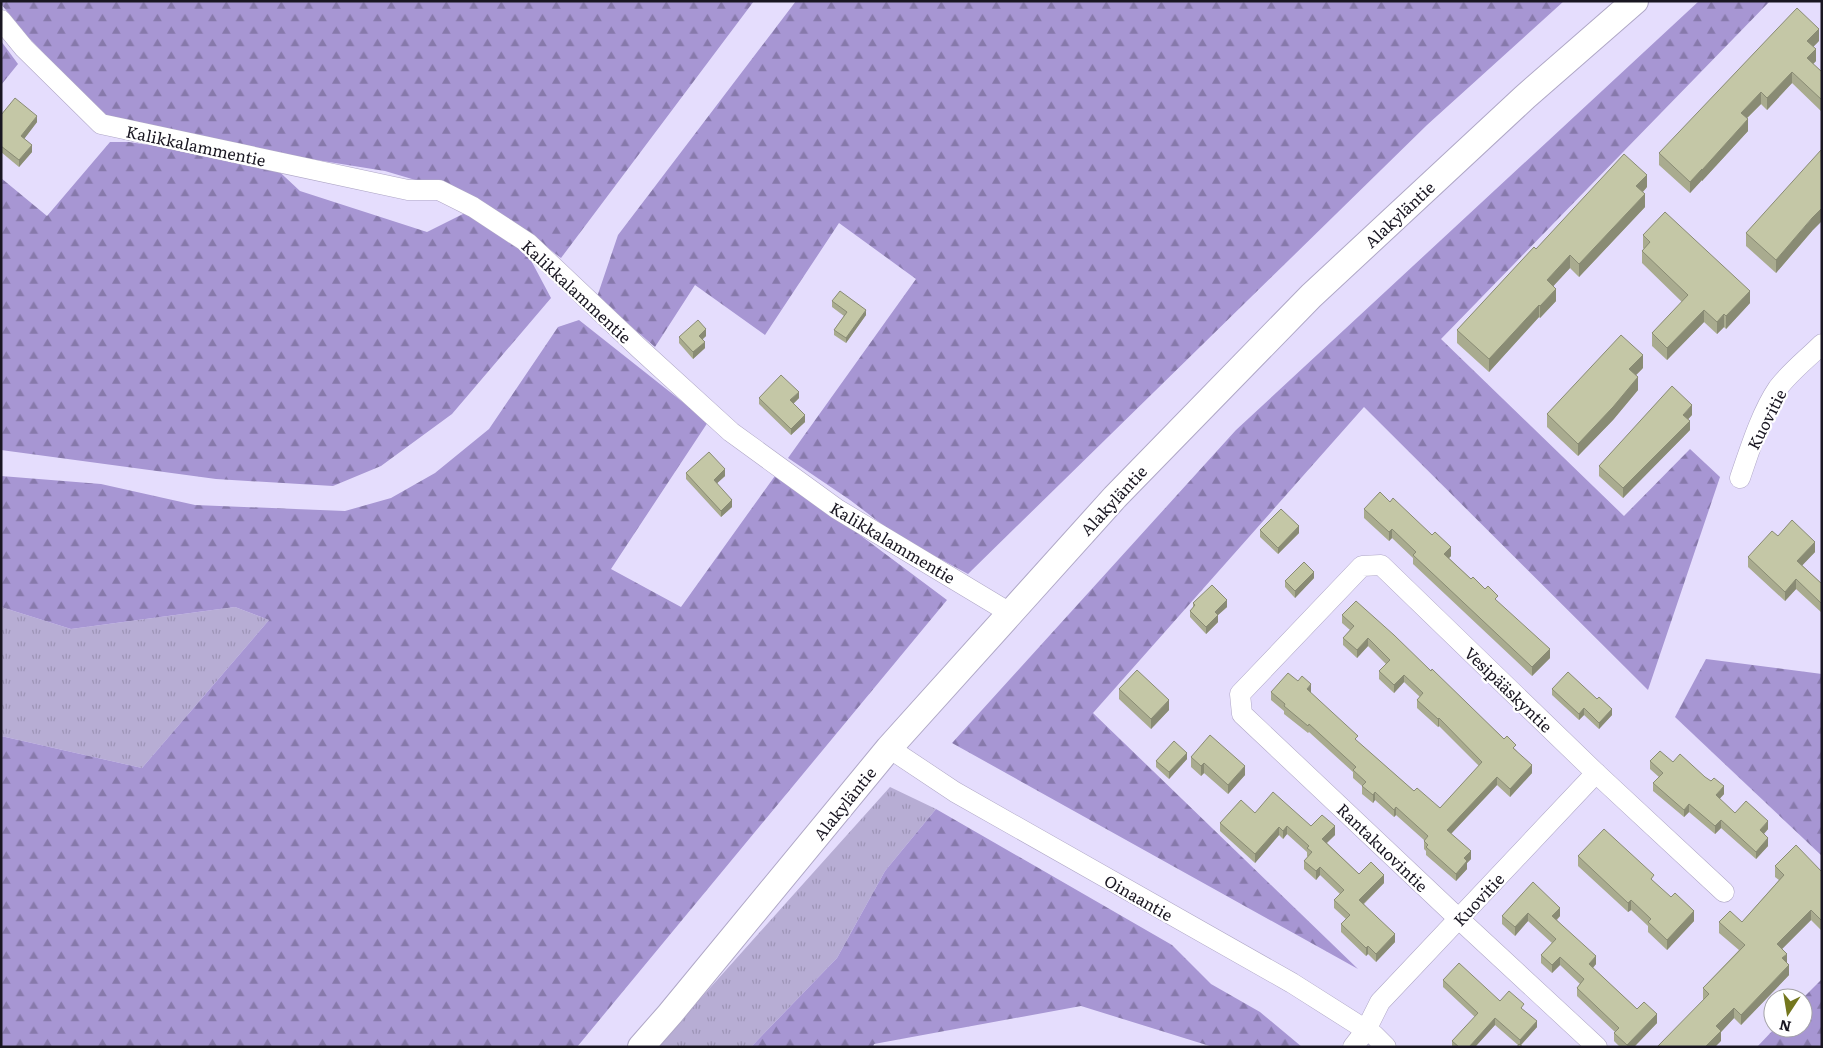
<svg xmlns="http://www.w3.org/2000/svg" width="1823" height="1048" viewBox="0 0 1823 1048" font-family="Literata,serif">
<style>
.grass{fill:url(#grass-tufts)}
.forest{fill:url(#forest-firs)}
.lines{fill:none;stroke-linecap:round;stroke-linejoin:round}
.minor-casing{stroke:#afa7c6;stroke-width:21}
.major-casing{stroke:#afa7c6;stroke-width:28}
.minor{stroke:#fff;stroke-width:20}
.major{stroke:#fff;stroke-width:26}
.wall{fill:#a9ab8f}
.shaded-wall{fill:#898b74}
.building{fill:#c4c7a6;stroke:#898b74}
.labels{text-anchor:middle;dominant-baseline:central;stroke-width:4.5;stroke-linejoin:round;paint-order:stroke}
.street-label{font-size:16px;fill:#191621;stroke:#fff}
</style>
<defs>
<pattern id="grass-tufts" width="24" height="20" patternUnits="userSpaceOnUse" patternTransform="scale(1.25)"><rect width="24" height="20" fill="#b7add4"/><path d="M3 7l-1-3M5 7V3M7 7l1-3M15 17l-1-3M17 17v-4M19 17l1-3" fill="none" stroke="#9d94b6"/></pattern>
<pattern id="forest-firs" width="22" height="20" patternUnits="userSpaceOnUse" patternTransform="scale(1.25)"><rect width="22" height="20" fill="#a796d3"/><path d="M5 1l3.5 6h-7zM16 11l3.5 6h-7z" fill="#8779ab"/></pattern>
</defs>
<rect width="100%" height="100%" fill="#e5ddfd"/>
<g class="grass">
<path d="M 1,607 L 71,629 L 235,607 L 269,620 L 142,768 L 1,736 Z"/>
<path d="M 890,787 L 936,809 L 885,871 L 837,958 L 751,1047 L 657,1047 Z"/>
</g>
<g class="forest">
<path d="M 1,1 L 754,1 L 561,258 L 524,230 L 439,187 L 385,171 L 192,140 L 124,125 L 100,112 L 28,37 L 1,4 Z"/>
<path d="M 796,1 L 1564,1 L 1427,125 L 968,574 L 896,535 L 850,500 L 788,458 L 916,279 L 839,223 L 765,335 L 695,285 L 655,347 L 597,297 L 618,235 Z"/>
<path d="M 1699,1 L 1770,1 L 1441,339 L 1624,516 L 1690,449 L 1720,477 L 1648,690 L 1364,407 L 1093,713 L 1358,969 L 952,743 L 1236,430 Z"/>
<path d="M 1,41 L 18,64 L 1,85 Z"/>
<path d="M 110,142 L 129,142 L 270,163 L 300,191 L 427,232 L 469,211 L 526,251 L 551,298 L 452,414 L 381,466 L 333,486 L 216,479 L 1,450 L 1,178 L 47,216 Z"/>
<path d="M 579,320 L 708,422 L 611,569 L 681,607 L 777,473 L 947,600 L 577,1047 L 1,1047 L 1,736 L 142,768 L 269,620 L 235,607 L 71,629 L 1,607 L 1,476 L 101,484 L 195,505 L 345,511 L 391,498 L 435,473 L 489,429 L 558,327 Z"/>
<path d="M 1706,659 L 1822,674 L 1822,856 L 1675,717 Z"/>
<path d="M 936,809 L 1172,945 L 1211,984 L 1260,1012 L 1302,1047 L 1213,1047 L 1081,1006 L 874,1044 L 873,1047 L 751,1047 L 837,958 L 885,871 Z"/>
<path d="M 1822,979 L 1822,1047 L 1757,1047 L 1775,1028 L 1803,1028 L 1803,998 Z"/>
</g>
<g class="lines">
<defs>
<g id="minor">
<path d="M 1,20 L 24,48 L 101,124 L 408,190 L 439,190 L 473,207 L 528,243 L 640,349 L 731,432 L 837,509 L 1010,613"/>
<path d="M 1740,478 C 1750,449 1761,413 1778,388 C 1790,372 1808,358 1822,344"/>
<path d="M 889,748 L 955,792 L 1292,983 L 1374,1035 L 1386,1047"/>
<path d="M 1353,1047 L 1366,1030 L 1380,1002 L 1596,773"/>
<path d="M 1597,1047 L 1459,919 L 1242,714 L 1240,694 L 1362,566 L 1381,565 L 1596,773 L 1724,892"/>
</g>
<path id="major" d="M 641,1047 L 670,1014 L 889,748 L 1115,497 L 1311,296 L 1525,97 L 1635,1"/>
</defs>
<use href="#minor" class="minor-casing"/>
<use href="#major" class="major-casing"/>
<use href="#minor" class="minor"/>
<use href="#major" class="major"/>
</g>
<g class="wall">
<path d="M 1819,41 L 1813,47 L 1816,61 L 1813,64 L 1822,72 L 1822,112 L 1792,83 L 1767,110 L 1761,104 L 1747,118 L 1748,131 L 1702,181 L 1702,180 L 1690,193 L 1659,165 L 1659,153 Z"/>
<path d="M 1,115 L 37,122 L 24,139 L 32,152 L 19,167 L 1,152 Z"/>
<path d="M 1647,187 L 1643,192 L 1645,207 L 1579,277 L 1570,268 L 1553,286 L 1556,301 L 1540,318 L 1539,317 L 1489,372 L 1457,343 L 1457,330 L 1536,249 Z"/>
<path d="M 1812,231 L 1776,273 L 1746,246 L 1746,233 Z"/>
<path d="M 1643,235 L 1750,303 L 1726,329 L 1724,327 L 1717,334 L 1704,322 L 1667,360 L 1652,346 L 1652,333 L 1682,302 L 1642,263 L 1642,251 L 1644,249 L 1643,248 Z"/>
<path d="M 832,301 L 866,315 L 846,343 L 834,335 L 834,330 L 844,316 L 832,307 Z"/>
<path d="M 706,336 L 703,339 L 705,348 L 693,359 L 679,343 L 679,337 Z"/>
<path d="M 1643,368 L 1636,375 L 1638,390 L 1613,420 L 1578,456 L 1547,427 L 1547,414 Z"/>
<path d="M 759,398 L 799,398 L 793,404 L 805,422 L 791,435 L 759,404 Z"/>
<path d="M 1692,415 L 1688,419 L 1690,430 L 1623,498 L 1599,476 L 1599,466 Z"/>
<path d="M 686,473 L 725,476 L 717,483 L 732,507 L 721,517 L 686,479 Z"/>
<path d="M 1364,509 L 1451,556 L 1449,558 L 1471,579 L 1498,602 L 1550,658 L 1532,676 L 1413,564 L 1413,558 L 1392,538 L 1389,541 L 1364,518 Z"/>
<path d="M 1260,530 L 1299,533 L 1278,554 L 1260,537 Z"/>
<path d="M 1778,536 L 1815,552 L 1802,565 L 1822,584 L 1822,613 L 1796,589 L 1785,601 L 1748,567 L 1748,557 Z"/>
<path d="M 1314,578 L 1295,598 L 1285,587 L 1285,581 Z"/>
<path d="M 1193,603 L 1227,607 L 1218,615 L 1218,622 L 1206,634 L 1190,617 L 1190,611 L 1193,608 Z"/>
<path d="M 1342,615 L 1431,671 L 1516,750 L 1532,773 L 1510,797 L 1497,785 L 1451,834 L 1471,859 L 1467,863 L 1467,869 L 1456,881 L 1426,855 L 1426,851 L 1424,849 L 1424,840 L 1396,815 L 1394,817 L 1375,800 L 1373,803 L 1362,794 L 1362,786 L 1353,778 L 1353,772 L 1309,732 L 1308,733 L 1284,714 L 1284,711 L 1271,700 L 1271,692 L 1311,692 L 1311,693 L 1358,742 L 1414,791 L 1440,808 L 1479,766 L 1439,726 L 1438,727 L 1417,708 L 1417,700 L 1420,697 L 1404,682 L 1394,693 L 1379,679 L 1379,671 L 1386,664 L 1368,646 L 1357,658 L 1343,645 L 1343,638 L 1350,630 L 1342,623 Z"/>
<path d="M 1119,689 L 1169,710 L 1151,729 L 1119,699 Z"/>
<path d="M 1552,689 L 1597,699 L 1612,715 L 1599,729 L 1584,715 L 1579,720 L 1552,695 Z"/>
<path d="M 1191,757 L 1245,775 L 1228,794 L 1204,773 L 1201,776 L 1191,767 Z"/>
<path d="M 1187,759 L 1169,779 L 1156,767 L 1156,761 Z"/>
<path d="M 1650,761 L 1673,762 L 1724,794 L 1719,799 L 1735,813 L 1768,829 L 1764,834 L 1768,846 L 1756,859 L 1721,828 L 1715,834 L 1689,812 L 1684,817 L 1653,791 L 1653,783 L 1659,777 L 1650,769 Z"/>
<path d="M 1255,813 L 1311,826 L 1335,835 L 1327,843 L 1359,874 L 1384,883 L 1364,904 L 1395,942 L 1376,962 L 1368,954 L 1366,956 L 1341,932 L 1341,924 L 1346,919 L 1334,908 L 1334,900 L 1340,894 L 1320,875 L 1316,880 L 1304,869 L 1304,861 L 1308,857 L 1307,856 L 1307,852 L 1287,834 L 1283,839 L 1279,835 L 1255,863 L 1220,831 L 1220,823 Z"/>
<path d="M 1578,856 L 1654,882 L 1694,921 L 1667,950 L 1648,932 L 1648,926 L 1631,910 L 1628,912 L 1578,866 Z"/>
<path d="M 1775,866 L 1822,872 L 1822,931 L 1811,920 L 1782,949 L 1787,963 L 1789,975 L 1741,1025 L 1734,1018 L 1721,1032 L 1721,1041 L 1703,999 L 1703,988 L 1739,950 L 1719,933 L 1719,922 L 1742,922 L 1779,880 L 1775,877 Z"/>
<path d="M 1533,882 L 1560,916 L 1557,920 L 1596,964 L 1593,968 L 1637,1009 L 1657,1023 L 1634,1047 L 1620,1047 L 1614,1041 L 1614,1033 L 1615,1032 L 1577,996 L 1577,988 L 1580,984 L 1560,965 L 1552,973 L 1541,963 L 1541,955 L 1552,943 L 1528,921 L 1515,936 L 1502,924 L 1502,916 Z"/>
<path d="M 1443,980 L 1524,1010 L 1537,1027 L 1521,1045 L 1518,1045 L 1495,1025 L 1475,1047 L 1452,1047 L 1452,1041 L 1475,1017 L 1443,987 Z"/>
</g>
<g class="shaded-wall">
<path d="M 1819,29 L 1819,41 L 1807,53 L 1807,41 Z"/>
<path d="M 1816,49 L 1816,61 L 1807,70 L 1807,58 Z"/>
<path d="M 1792,72 L 1792,83 L 1767,110 L 1767,98 Z"/>
<path d="M 1761,92 L 1761,104 L 1741,124 L 1741,113 Z"/>
<path d="M 37,116 L 37,122 L 21,143 L 21,136 Z"/>
<path d="M 1748,119 L 1748,131 L 1702,181 L 1702,170 Z"/>
<path d="M 32,145 L 32,152 L 19,167 L 19,160 Z"/>
<path d="M 1702,169 L 1702,180 L 1690,193 L 1690,182 Z"/>
<path d="M 1647,175 L 1647,187 L 1636,199 L 1636,186 Z"/>
<path d="M 1645,194 L 1645,207 L 1579,277 L 1579,264 Z"/>
<path d="M 1822,208 L 1822,221 L 1812,231 L 1776,273 L 1776,260 L 1812,218 Z"/>
<path d="M 1570,255 L 1570,268 L 1547,293 L 1547,280 Z"/>
<path d="M 1556,289 L 1556,301 L 1540,318 L 1540,306 Z"/>
<path d="M 1750,291 L 1750,303 L 1726,329 L 1726,316 Z"/>
<path d="M 1539,305 L 1539,317 L 1489,372 L 1489,359 Z"/>
<path d="M 866,310 L 866,315 L 846,343 L 846,338 Z"/>
<path d="M 1704,310 L 1704,322 L 1667,360 L 1667,348 Z"/>
<path d="M 1724,314 L 1724,327 L 1717,334 L 1717,322 Z"/>
<path d="M 706,329 L 706,336 L 699,342 L 699,336 Z"/>
<path d="M 705,342 L 705,348 L 693,359 L 693,352 Z"/>
<path d="M 1643,355 L 1643,368 L 1629,382 L 1629,369 Z"/>
<path d="M 1638,377 L 1638,390 L 1613,420 L 1578,456 L 1578,444 Z"/>
<path d="M 799,392 L 799,398 L 790,407 L 790,400 Z"/>
<path d="M 1692,405 L 1692,415 L 1683,425 L 1683,415 Z"/>
<path d="M 805,415 L 805,422 L 791,435 L 791,429 Z"/>
<path d="M 1690,421 L 1690,430 L 1623,498 L 1623,488 Z"/>
<path d="M 725,469 L 725,476 L 714,486 L 714,480 Z"/>
<path d="M 732,500 L 732,507 L 721,517 L 721,511 Z"/>
<path d="M 1299,526 L 1299,533 L 1278,554 L 1278,548 Z"/>
<path d="M 1392,529 L 1392,538 L 1389,541 L 1389,532 Z"/>
<path d="M 1815,542 L 1815,552 L 1797,571 L 1797,561 Z"/>
<path d="M 1451,547 L 1451,556 L 1444,563 L 1444,554 Z"/>
<path d="M 1314,572 L 1314,578 L 1295,598 L 1295,591 Z"/>
<path d="M 1796,579 L 1796,589 L 1785,601 L 1785,592 Z"/>
<path d="M 1227,600 L 1227,607 L 1218,615 L 1218,622 L 1206,634 L 1206,627 L 1215,612 Z"/>
<path d="M 1368,638 L 1368,646 L 1357,658 L 1357,650 Z"/>
<path d="M 1550,649 L 1550,658 L 1532,676 L 1532,667 Z"/>
<path d="M 1404,675 L 1404,682 L 1394,693 L 1394,685 Z"/>
<path d="M 1311,684 L 1311,692 L 1307,697 L 1307,689 Z"/>
<path d="M 1169,700 L 1169,710 L 1151,729 L 1151,719 Z"/>
<path d="M 1584,708 L 1584,715 L 1579,720 L 1579,714 Z"/>
<path d="M 1612,709 L 1612,715 L 1599,729 L 1599,723 Z"/>
<path d="M 1439,718 L 1439,726 L 1438,727 L 1438,719 Z"/>
<path d="M 1187,753 L 1187,759 L 1169,779 L 1169,772 Z"/>
<path d="M 1204,763 L 1204,773 L 1201,776 L 1201,766 Z"/>
<path d="M 1532,765 L 1532,773 L 1510,797 L 1510,789 Z"/>
<path d="M 1245,766 L 1245,775 L 1228,794 L 1228,785 Z"/>
<path d="M 1497,777 L 1497,785 L 1447,838 L 1447,830 Z"/>
<path d="M 1724,786 L 1724,794 L 1716,803 L 1716,795 Z"/>
<path d="M 1375,792 L 1375,800 L 1373,803 L 1373,795 Z"/>
<path d="M 1689,804 L 1689,812 L 1684,817 L 1684,810 Z"/>
<path d="M 1396,807 L 1396,815 L 1394,817 L 1394,810 Z"/>
<path d="M 1721,820 L 1721,828 L 1715,834 L 1715,826 Z"/>
<path d="M 1768,821 L 1768,829 L 1760,838 L 1760,830 Z"/>
<path d="M 1287,826 L 1287,834 L 1283,839 L 1283,831 Z"/>
<path d="M 1335,826 L 1335,835 L 1322,847 L 1322,839 Z"/>
<path d="M 1279,827 L 1279,835 L 1255,863 L 1255,854 Z"/>
<path d="M 1768,838 L 1768,846 L 1756,859 L 1756,852 Z"/>
<path d="M 1471,851 L 1471,859 L 1467,863 L 1467,869 L 1456,881 L 1456,874 L 1464,858 Z"/>
<path d="M 1320,867 L 1320,875 L 1316,880 L 1316,871 Z"/>
<path d="M 1384,875 L 1384,883 L 1359,908 L 1359,900 Z"/>
<path d="M 1631,900 L 1631,910 L 1628,912 L 1628,903 Z"/>
<path d="M 1560,908 L 1560,916 L 1552,924 L 1552,916 Z"/>
<path d="M 1811,910 L 1811,920 L 1777,954 L 1777,944 Z"/>
<path d="M 1694,911 L 1694,921 L 1667,950 L 1667,940 Z"/>
<path d="M 1528,913 L 1528,921 L 1515,936 L 1515,927 Z"/>
<path d="M 1395,934 L 1395,942 L 1376,962 L 1376,954 Z"/>
<path d="M 1368,946 L 1368,954 L 1366,956 L 1366,948 Z"/>
<path d="M 1787,954 L 1787,964 L 1782,958 Z"/>
<path d="M 1596,956 L 1596,964 L 1589,972 L 1589,964 Z"/>
<path d="M 1560,957 L 1560,965 L 1552,973 L 1552,965 Z"/>
<path d="M 1789,965 L 1789,975 L 1741,1025 L 1741,1015 Z"/>
<path d="M 1734,1008 L 1734,1018 L 1721,1032 L 1721,1041 L 1715,1047 L 1705,1047 L 1716,1026 Z"/>
<path d="M 1657,1014 L 1657,1023 L 1634,1047 L 1627,1047 L 1627,1045 Z"/>
<path d="M 1495,1018 L 1495,1025 L 1475,1047 L 1469,1047 Z"/>
<path d="M 1537,1021 L 1537,1027 L 1520,1046 L 1520,1040 Z"/>
</g>
<g class="building">
<path d="M 1797,8 L 1819,29 L 1807,41 L 1816,49 L 1807,58 L 1822,72 L 1822,100 L 1792,72 L 1767,98 L 1761,92 L 1741,113 L 1748,119 L 1702,170 L 1702,169 L 1690,182 L 1659,153 Z"/>
<path d="M 15,98 L 37,116 L 21,136 L 32,145 L 19,160 L 1,146 L 1,115 Z"/>
<path d="M 1821,150 L 1822,208 L 1812,218 L 1776,260 L 1746,233 Z"/>
<path d="M 1624,154 L 1647,175 L 1636,186 L 1645,194 L 1579,264 L 1570,255 L 1547,280 L 1556,289 L 1540,306 L 1539,305 L 1489,359 L 1457,330 L 1534,247 L 1536,249 Z"/>
<path d="M 1665,212 L 1750,291 L 1726,316 L 1724,314 L 1717,322 L 1704,310 L 1667,348 L 1652,333 L 1688,295 L 1642,251 L 1650,242 L 1643,235 Z"/>
<path d="M 840,291 L 866,310 L 846,338 L 834,330 L 847,312 L 832,301 Z"/>
<path d="M 698,320 L 706,329 L 699,336 L 705,342 L 693,352 L 679,337 Z"/>
<path d="M 1621,335 L 1643,355 L 1629,369 L 1638,377 L 1613,407 L 1578,444 L 1547,414 Z"/>
<path d="M 781,375 L 799,392 L 790,400 L 805,415 L 791,429 L 759,398 Z"/>
<path d="M 1672,386 L 1692,405 L 1683,415 L 1690,421 L 1623,488 L 1599,466 Z"/>
<path d="M 709,452 L 725,469 L 714,480 L 732,500 L 721,511 L 686,473 Z"/>
<path d="M 1380,492 L 1390,502 L 1393,498 L 1432,535 L 1435,532 L 1451,547 L 1444,554 L 1471,579 L 1473,577 L 1485,589 L 1488,586 L 1498,596 L 1495,599 L 1550,649 L 1532,667 L 1413,555 L 1416,552 L 1392,529 L 1389,532 L 1364,509 Z"/>
<path d="M 1281,509 L 1299,526 L 1278,548 L 1260,530 Z"/>
<path d="M 1792,520 L 1815,542 L 1797,561 L 1822,584 L 1822,604 L 1796,579 L 1785,592 L 1748,557 L 1772,531 L 1778,536 Z"/>
<path d="M 1304,562 L 1314,572 L 1295,591 L 1285,581 Z"/>
<path d="M 1212,585 L 1227,600 L 1215,612 L 1218,615 L 1206,627 L 1190,611 L 1195,605 L 1193,603 Z"/>
<path d="M 1356,601 L 1394,635 L 1431,671 L 1432,669 L 1504,739 L 1507,736 L 1516,745 L 1513,748 L 1532,765 L 1510,789 L 1497,777 L 1447,830 L 1471,851 L 1464,858 L 1467,861 L 1456,874 L 1426,847 L 1428,845 L 1424,841 L 1428,836 L 1396,807 L 1394,810 L 1375,792 L 1373,795 L 1362,786 L 1366,782 L 1353,770 L 1356,767 L 1309,724 L 1308,726 L 1284,706 L 1285,704 L 1271,692 L 1288,673 L 1298,681 L 1302,676 L 1311,684 L 1307,689 L 1358,736 L 1355,739 L 1414,791 L 1417,788 L 1440,808 L 1482,762 L 1439,718 L 1438,719 L 1417,700 L 1423,693 L 1404,675 L 1394,685 L 1379,671 L 1390,660 L 1368,638 L 1357,650 L 1343,638 L 1354,626 L 1342,615 Z"/>
<path d="M 1137,670 L 1169,700 L 1151,719 L 1119,689 Z"/>
<path d="M 1568,672 L 1597,699 L 1599,697 L 1612,709 L 1599,723 L 1584,708 L 1579,714 L 1552,689 Z"/>
<path d="M 1210,735 L 1245,766 L 1228,785 L 1204,763 L 1201,766 L 1191,757 Z"/>
<path d="M 1174,741 L 1187,753 L 1169,772 L 1156,761 Z"/>
<path d="M 1660,751 L 1673,762 L 1680,754 L 1705,777 L 1711,781 L 1714,778 L 1724,786 L 1716,795 L 1735,813 L 1746,801 L 1768,821 L 1760,830 L 1768,838 L 1756,852 L 1721,820 L 1715,826 L 1689,804 L 1684,810 L 1653,783 L 1663,773 L 1650,761 Z"/>
<path d="M 1273,792 L 1311,826 L 1322,815 L 1335,826 L 1322,839 L 1359,874 L 1371,862 L 1384,875 L 1359,900 L 1395,934 L 1376,954 L 1368,946 L 1366,948 L 1341,924 L 1350,915 L 1334,900 L 1344,890 L 1320,867 L 1316,871 L 1304,861 L 1312,852 L 1307,848 L 1309,846 L 1287,826 L 1283,831 L 1279,827 L 1255,854 L 1220,823 L 1241,800 L 1255,813 Z"/>
<path d="M 1604,829 L 1654,875 L 1651,879 L 1671,897 L 1675,893 L 1694,911 L 1667,940 L 1648,922 L 1651,919 L 1631,900 L 1628,903 L 1578,856 Z"/>
<path d="M 1796,845 L 1822,872 L 1822,921 L 1811,910 L 1777,944 L 1787,954 L 1782,958 L 1789,965 L 1741,1015 L 1734,1008 L 1716,1026 L 1721,1031 L 1705,1047 L 1657,1047 L 1709,994 L 1703,988 L 1745,945 L 1719,922 L 1730,911 L 1742,922 L 1784,875 L 1775,866 Z"/>
<path d="M 1533,882 L 1560,908 L 1552,916 L 1596,956 L 1589,964 L 1637,1009 L 1644,1002 L 1657,1014 L 1627,1045 L 1614,1033 L 1619,1028 L 1577,988 L 1584,979 L 1560,957 L 1552,965 L 1541,955 L 1556,939 L 1528,913 L 1515,927 L 1502,916 Z"/>
<path d="M 1459,963 L 1500,1001 L 1509,991 L 1524,1004 L 1521,1008 L 1537,1021 L 1520,1040 L 1495,1018 L 1469,1047 L 1459,1047 L 1452,1041 L 1478,1013 L 1443,980 Z"/>
<path d="M 1519,1044 L 1523,1047 L 1517,1047 Z"/>
</g>
<g class="labels">
<g class="street-label">
<text transform="translate(196 145) rotate(12)">Kalikkalammentie</text>
<text transform="translate(1399 214) rotate(-43)">Alakyläntie</text>
<text transform="translate(577 291) rotate(43)">Kalikkalammentie</text>
<text transform="translate(1766 419) rotate(-63)">Kuovitie</text>
<text transform="translate(1113 500) rotate(-47)">Alakyläntie</text>
<text transform="translate(893 542) rotate(31)">Kalikkalammentie</text>
<text transform="translate(1509 689) rotate(44)">Vesipääskyntie</text>
<text transform="translate(844 803) rotate(-51)">Alakyläntie</text>
<text transform="translate(1383 847) rotate(44)">Rantakuovintie</text>
<text transform="translate(1139 897) rotate(30)">Oinaantie</text>
<text transform="translate(1478 899) rotate(-47)">Kuovitie</text>
</g>
</g>
<rect width="1823" height="1048" fill="none" stroke="#191621" stroke-width="5"/>
<g transform="translate(1788 1013) rotate(192)"><circle r="24" fill="#ffffff" stroke="#a3a2a6"/>
<path d="M0-4L9 19L0 12L-9 19Z" fill="#74771e"/>
<text y="-8" font-size="14" font-weight="bold" text-anchor="middle" fill="#191621">N</text>
</g>
</svg>
